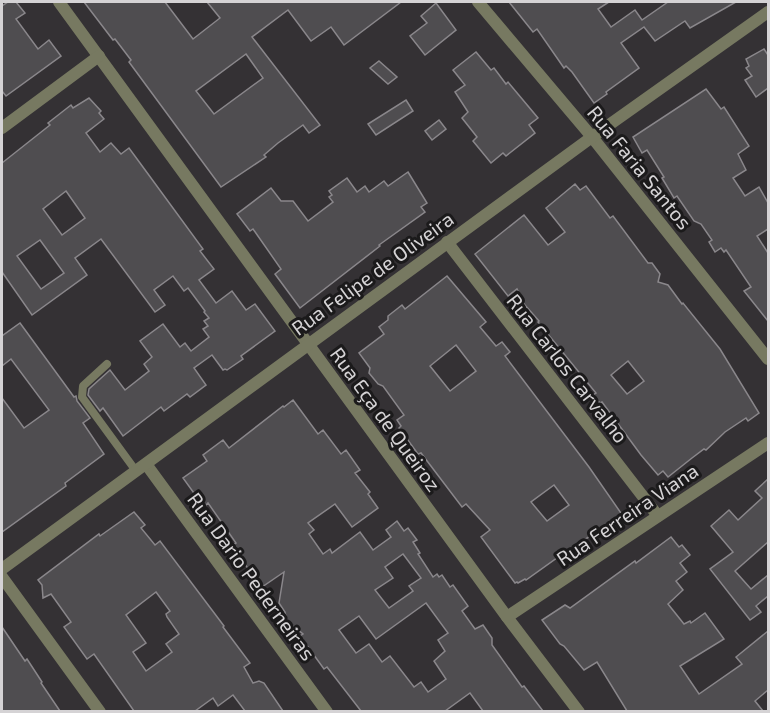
<svg xmlns="http://www.w3.org/2000/svg" width="770" height="713" viewBox="0 0 770 713" font-family="'Exo 2',sans-serif">
<style>
.building{fill:#4f4d50;stroke:#8a878b;stroke-width:1.5;fill-rule:evenodd}
.lines{fill:none;stroke-linecap:round;stroke-linejoin:round}
.service{stroke:#777961;stroke-width:8}
.minor{stroke:#777961;stroke-width:12}
.tertiary{stroke:#777961;stroke-width:12}
.labels{text-anchor:middle;dominant-baseline:central;stroke-width:6;stroke-linejoin:round;paint-order:stroke}
.street-label{font-size:20px;fill:#d5d3d5;stroke:#1b1a1b}
</style>
<rect width="100%" height="100%" fill="#343134"/>
<g class="building">
<path d="M 8,2 L 16,2 L 25,13 L 16,19 L 38,49 L 49,40 L 61,56 L 6,96 L 2,91 L 2,6 Z"/>
<path d="M 84,2 L 165,2 L 193,39 L 220,18 L 207,2 L 401,2 L 344,45 L 331,27 L 311,41 L 288,10 L 252,37 L 320,125 L 309,133 L 303,125 L 278,143 L 264,155 L 266,157 L 221,187 L 129,62 L 131,60 L 115,39 L 113,40 ZM 246,54 L 263,78 L 214,114 L 196,91 Z"/>
<path d="M 509,2 L 609,2 L 598,9 L 611,27 L 635,10 L 642,20 L 668,2 L 736,2 L 690,28 L 685,21 L 655,41 L 644,27 L 621,43 L 639,68 L 606,92 L 607,94 L 594,103 L 572,72 L 566,66 L 564,68 L 537,29 L 533,32 Z"/>
<path d="M 436,3 L 456,30 L 425,55 L 410,36 L 427,23 L 421,16 Z"/>
<path d="M 764,49 L 768,55 L 768,88 L 756,97 L 745,80 L 752,76 L 746,68 L 749,66 L 746,59 Z"/>
<path d="M 476,52 L 491,70 L 494,68 L 506,84 L 508,82 L 538,118 L 529,125 L 535,133 L 506,156 L 503,153 L 491,163 L 473,141 L 477,137 L 462,118 L 468,112 L 455,92 L 465,85 L 453,70 Z"/>
<path d="M 379,61 L 397,77 L 388,84 L 370,68 Z"/>
<path d="M 706,89 L 721,109 L 724,107 L 749,146 L 738,154 L 746,170 L 733,178 L 745,196 L 759,187 L 768,203 L 768,229 L 757,236 L 768,253 L 768,321 L 744,291 L 751,287 L 726,250 L 724,252 L 721,248 L 715,252 L 709,242 L 712,240 L 701,224 L 694,221 L 677,196 L 674,198 L 662,178 L 664,177 L 647,150 L 642,153 L 633,137 Z"/>
<path d="M 89,98 L 101,111 L 99,113 L 104,119 L 86,133 L 100,152 L 111,143 L 121,154 L 129,148 L 140,163 L 203,249 L 200,251 L 214,269 L 199,280 L 216,303 L 232,291 L 246,310 L 255,304 L 275,331 L 241,356 L 243,359 L 227,370 L 225,369 L 223,370 L 212,355 L 194,368 L 206,385 L 190,397 L 187,394 L 164,411 L 161,407 L 123,436 L 103,408 L 100,411 L 88,395 L 89,389 L 110,370 L 125,390 L 149,371 L 144,364 L 152,357 L 140,341 L 163,324 L 180,347 L 185,343 L 191,351 L 209,337 L 203,329 L 208,326 L 204,321 L 209,318 L 204,312 L 205,311 L 188,288 L 184,291 L 173,276 L 154,290 L 165,305 L 155,312 L 101,239 L 75,258 L 87,275 L 32,315 L 2,272 L 2,163 L 50,125 L 48,123 L 71,105 L 73,108 ZM 66,191 L 85,218 L 62,235 L 43,209 ZM 40,240 L 64,273 L 41,289 L 17,256 Z"/>
<path d="M 406,100 L 413,111 L 376,135 L 368,124 Z"/>
<path d="M 439,120 L 446,129 L 432,140 L 425,131 Z"/>
<path d="M 408,172 L 427,203 L 421,207 L 425,212 L 379,245 L 380,246 L 300,308 L 275,274 L 281,269 L 253,229 L 250,231 L 237,214 L 271,188 L 281,201 L 293,201 L 308,221 L 333,202 L 329,197 L 332,195 L 329,191 L 347,178 L 357,192 L 365,186 L 369,192 L 384,181 L 388,186 Z"/>
<path d="M 575,184 L 580,190 L 586,186 L 610,218 L 613,216 L 648,263 L 652,263 L 660,274 L 658,282 L 668,285 L 682,304 L 683,303 L 720,349 L 759,413 L 748,421 L 746,418 L 725,432 L 706,450 L 704,449 L 692,458 L 668,477 L 663,471 L 658,475 L 641,455 L 602,402 L 600,403 L 593,395 L 596,393 L 538,322 L 539,321 L 524,304 L 517,289 L 508,296 L 475,254 L 524,215 L 548,245 L 565,232 L 546,208 ZM 628,361 L 644,381 L 627,394 L 611,375 Z"/>
<path d="M 447,276 L 486,322 L 480,327 L 496,346 L 502,342 L 510,352 L 505,356 L 589,467 L 623,516 L 571,548 L 526,580 L 525,579 L 518,583 L 517,582 L 515,583 L 481,537 L 490,530 L 466,504 L 462,507 L 421,453 L 418,454 L 399,428 L 401,426 L 397,420 L 404,415 L 383,386 L 378,384 L 369,373 L 370,368 L 359,353 L 384,334 L 379,327 L 388,320 L 388,316 L 402,305 L 405,309 ZM 456,345 L 476,371 L 450,391 L 430,366 ZM 554,485 L 569,505 L 547,521 L 531,502 Z"/>
<path d="M 20,323 L 74,397 L 76,396 L 77,401 L 90,418 L 83,423 L 104,454 L 65,483 L 66,486 L 2,532 L 2,398 L 24,428 L 49,410 L 11,359 L 2,366 L 2,336 Z"/>
<path d="M 293,400 L 318,434 L 323,430 L 341,454 L 346,450 L 360,470 L 355,473 L 370,492 L 368,494 L 378,508 L 352,527 L 335,504 L 308,523 L 314,530 L 309,534 L 323,554 L 330,549 L 332,553 L 360,532 L 373,550 L 391,537 L 386,530 L 397,521 L 404,531 L 408,528 L 417,540 L 413,542 L 420,553 L 418,554 L 433,577 L 437,574 L 439,577 L 442,575 L 450,587 L 453,585 L 468,606 L 462,611 L 475,629 L 483,625 L 492,638 L 492,645 L 522,687 L 524,686 L 543,711 L 483,711 L 470,693 L 445,711 L 361,711 L 327,667 L 324,669 L 300,636 L 303,634 L 287,621 L 285,612 L 279,603 L 284,572 L 262,587 L 231,546 L 236,543 L 208,503 L 204,507 L 183,478 L 207,461 L 203,455 L 223,440 L 229,448 L 283,406 L 284,407 ZM 403,554 L 421,578 L 409,586 L 413,591 L 389,608 L 375,590 L 393,578 L 385,567 ZM 426,603 L 448,633 L 438,640 L 445,651 L 434,661 L 446,679 L 428,692 L 421,682 L 414,687 L 390,656 L 382,662 L 369,644 L 356,653 L 339,630 L 359,616 L 376,639 Z"/>
<path d="M 768,479 L 768,542 L 735,571 L 751,589 L 768,575 L 768,596 L 756,606 L 761,612 L 750,620 L 710,569 L 733,552 L 711,526 L 729,510 L 738,520 L 762,498 L 755,491 Z"/>
<path d="M 134,512 L 145,525 L 141,528 L 155,545 L 160,541 L 224,626 L 223,627 L 250,663 L 244,667 L 253,683 L 259,681 L 264,683 L 283,711 L 245,711 L 233,695 L 218,706 L 213,698 L 195,711 L 134,711 L 94,654 L 87,659 L 64,627 L 71,622 L 51,594 L 43,598 L 42,585 L 38,580 L 99,534 L 100,536 ZM 156,592 L 170,611 L 166,614 L 167,617 L 179,634 L 166,644 L 172,652 L 146,671 L 133,652 L 146,643 L 126,615 Z"/>
<path d="M 671,537 L 679,547 L 682,545 L 690,555 L 680,563 L 687,572 L 676,581 L 683,590 L 668,604 L 684,624 L 690,621 L 691,623 L 705,613 L 724,639 L 680,666 L 699,694 L 742,664 L 736,657 L 768,631 L 768,690 L 755,701 L 763,711 L 627,711 L 597,662 L 584,670 L 564,646 L 560,644 L 542,620 L 565,605 L 570,608 L 635,561 L 636,563 Z"/>
<path d="M 2,627 L 25,661 L 27,659 L 42,682 L 41,683 L 60,711 L 2,711 Z"/>
</g>
<g class="lines">
<path class="service" d="M 107,364 L 83,386 L 82,397 L 136,471"/>
<g class="minor">
<path d="M 478,2 L 592,137 L 768,359"/>
<path d="M 447,242 L 658,516"/>
<path d="M 146,464 L 327,712"/>
<path d="M 2,577 L 100,712"/>
<path d="M 507,617 L 579,712"/>
</g>
<g class="tertiary">
<path d="M 59,2 L 507,617 L 768,443"/>
<path d="M 2,128 L 99,56"/>
<path d="M 2,569 L 592,137 L 768,12"/>
</g>
</g>
<g class="labels">
<g class="street-label">
<text transform="translate(640 167) rotate(51)">Rua Faria Santos</text>
<text transform="translate(372 273) rotate(-36)">Rua Felipe de Oliveira</text>
<text transform="translate(568 368) rotate(52)">Rua Carlos Carvalho</text>
<text transform="translate(386 419) rotate(54)">Rua Eça de Queiroz</text>
<text transform="translate(627 514) rotate(-34)">Rua Ferreira Viana</text>
<text transform="translate(252 576) rotate(54)">Rua Dario Pederneiras</text>
</g>
</g>
<rect width="770" height="713" fill="none" stroke="#d5d3d5" stroke-width="6"/>
</svg>
